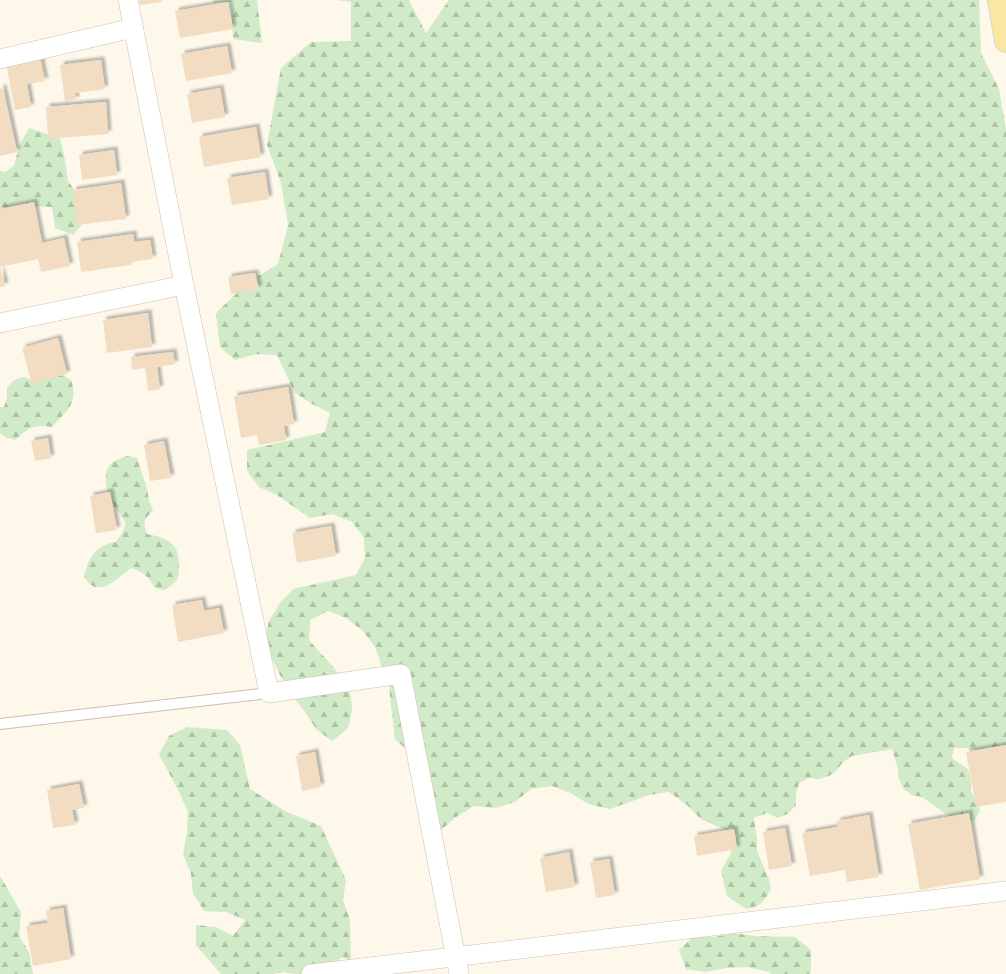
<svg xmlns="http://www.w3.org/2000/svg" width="1006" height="974" viewBox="0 0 1006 974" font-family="Inter,sans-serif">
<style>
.forest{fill:url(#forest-firs)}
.building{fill:#f2dcc2;filter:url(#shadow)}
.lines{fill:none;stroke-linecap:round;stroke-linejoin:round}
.service-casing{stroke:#cdc0ad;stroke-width:12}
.minor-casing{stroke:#cdc0ad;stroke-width:20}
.primary-casing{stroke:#dcd6d1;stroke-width:24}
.service{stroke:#fff;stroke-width:10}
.minor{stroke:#fff;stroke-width:19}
.primary{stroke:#fae7a4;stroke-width:22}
</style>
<defs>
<pattern id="forest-firs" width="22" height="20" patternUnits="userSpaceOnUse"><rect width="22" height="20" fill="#d1ebc8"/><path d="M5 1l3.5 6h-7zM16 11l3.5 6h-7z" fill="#aec2a5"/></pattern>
<filter id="shadow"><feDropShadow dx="3.5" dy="-3.5" stdDeviation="1" flood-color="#0004"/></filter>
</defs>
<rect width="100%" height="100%" fill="#fdf8ea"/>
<g class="forest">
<path d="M 213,0 L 257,0 L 262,43 L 233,39 L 231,2 L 213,3 Z"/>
<path d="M 337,0 L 409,0 L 426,33 L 449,0 L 979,0 L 981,53 L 999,89 L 1006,129 L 1006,745 L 978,750 L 966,748 L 954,748 L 952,758 L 968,769 L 971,780 L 971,792 L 977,800 L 980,811 L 975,820 L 964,824 L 946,814 L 922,797 L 912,795 L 904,789 L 899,780 L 898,769 L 892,749 L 852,756 L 843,762 L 837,770 L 829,776 L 819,779 L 809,778 L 799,783 L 796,794 L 796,805 L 789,813 L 778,818 L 767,813 L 754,818 L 757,839 L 757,851 L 769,879 L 771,889 C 764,902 760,906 746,909 L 727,896 L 721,871 L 730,855 L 737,835 L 701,819 L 687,805 L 669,792 L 649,795 L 610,809 L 588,804 L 571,793 L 552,786 L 531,789 L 515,802 L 495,808 L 474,806 L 456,817 L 439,832 L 420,762 L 395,739 L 389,687 L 375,647 L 363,631 L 346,618 L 328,611 L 310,620 L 309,640 C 326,661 358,685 351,715 C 350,718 350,724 348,727 C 345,732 337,737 332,741 L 316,729 L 305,712 L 292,695 L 282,679 L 264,641 L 269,621 L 280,603 L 293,589 L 356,575 L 365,558 L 364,538 L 352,522 L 332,514 L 310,518 L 277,495 L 259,487 L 247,471 L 247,450 L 325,432 L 330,413 L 312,404 L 295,393 L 277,355 L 256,354 L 235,360 L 220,347 L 216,313 L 246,284 L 278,264 L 288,225 L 281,183 L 267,145 L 281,68 L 311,42 L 351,41 L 351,2 Z"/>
<path d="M 29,128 L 60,138 L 65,160 L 68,181 L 81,199 L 87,219 L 73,235 L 55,228 L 52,207 L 30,206 L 0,220 L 0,171 L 5,172 L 14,166 L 19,146 Z"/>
<path d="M 62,374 L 71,380 C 79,403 66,412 52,427 C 32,424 29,428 15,440 L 5,437 L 0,433 L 0,407 L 4,407 L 7,398 L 7,388 L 14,380 L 23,377 L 33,380 Z"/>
<path d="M 127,456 L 137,458 L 147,489 L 149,500 L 153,511 C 143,519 143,523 147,534 C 166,538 179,542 179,564 C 180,579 177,582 165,590 L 155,588 C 149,577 144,572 131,568 C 121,575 104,594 91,585 C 89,583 86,580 84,577 C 88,558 96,545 116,542 L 122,533 L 126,523 C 121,515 115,508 110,499 C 106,491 103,473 110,465 C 114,460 121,458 127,456 Z"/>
<path d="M 187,727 L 227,730 L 240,745 L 250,789 L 285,811 L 321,826 L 346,880 L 343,900 L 350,920 L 351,961 L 342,957 L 325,971 L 313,974 L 295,974 L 284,972 L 273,974 L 221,974 L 196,945 L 196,925 L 216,927 L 233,936 L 245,920 L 226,912 L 204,911 L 193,893 L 191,874 L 183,854 L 187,832 L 188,812 L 179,792 L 159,754 L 169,736 Z"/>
<path d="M 0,876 L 21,912 L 19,936 L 29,952 L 33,974 L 0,974 Z"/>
<path d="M 733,933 L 755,936 L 795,937 L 811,950 L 811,969 L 810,974 L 771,974 L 769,972 L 748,967 L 726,968 L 706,972 L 686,969 L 679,950 L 693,937 L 714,937 Z"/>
</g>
<g class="building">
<path d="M 139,0 L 161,0 L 161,2 L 140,5 Z"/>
<path d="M 228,2 L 233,29 L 180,38 L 175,11 Z"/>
<path d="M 227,46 L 232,73 L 186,81 L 181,54 Z"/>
<path d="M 40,57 L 45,81 L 27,84 L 31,107 L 15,110 L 6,63 Z"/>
<path d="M 101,60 L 105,89 L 75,93 L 76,100 L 65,101 L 60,65 Z"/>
<path d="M 3,88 L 17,152 L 0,156 L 0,89 Z"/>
<path d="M 220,88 L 225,117 L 192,123 L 187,94 Z"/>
<path d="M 106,102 L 108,134 L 48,139 L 46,107 Z"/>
<path d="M 256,127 L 261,157 L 204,167 L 199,137 Z"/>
<path d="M 114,150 L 117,175 L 82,180 L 79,155 Z"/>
<path d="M 265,172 L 269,199 L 232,205 L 227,178 Z"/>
<path d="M 121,183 L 126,219 L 77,225 L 73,190 Z"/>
<path d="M 34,202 L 42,243 L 64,238 L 70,266 L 41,272 L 38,259 L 0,267 L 0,209 Z"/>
<path d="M 133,234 L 134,242 L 150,240 L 153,259 L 131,262 L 131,265 L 81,272 L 77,242 Z"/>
<path d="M 0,267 L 5,286 L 0,287 Z"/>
<path d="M 255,273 L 259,289 L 231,294 L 228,277 Z"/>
<path d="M 148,313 L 152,347 L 107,353 L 103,320 Z"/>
<path d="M 58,338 L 67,374 L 32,384 L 22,348 Z"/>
<path d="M 173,352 L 175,364 L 157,367 L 160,389 L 148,391 L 145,368 L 132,370 L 131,357 Z"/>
<path d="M 288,387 L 294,424 L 284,426 L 286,440 L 259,445 L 257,435 L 241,438 L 234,396 Z"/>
<path d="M 48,438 L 51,458 L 35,461 L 31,441 Z"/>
<path d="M 164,441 L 171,478 L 150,481 L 144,445 Z"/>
<path d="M 110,492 L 117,530 L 96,533 L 90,496 Z"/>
<path d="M 331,526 L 336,556 L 297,563 L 292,533 Z"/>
<path d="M 202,600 L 204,611 L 219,608 L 224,633 L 178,642 L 172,605 Z"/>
<path d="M 1006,745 L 1006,802 L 976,807 L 966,752 Z"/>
<path d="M 315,752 L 321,787 L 302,791 L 296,756 Z"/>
<path d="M 79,784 L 84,808 L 72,810 L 75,825 L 53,828 L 47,790 Z"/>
<path d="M 969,813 L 980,879 L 920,890 L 908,824 Z"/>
<path d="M 869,815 L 879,877 L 847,882 L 845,870 L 810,876 L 802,833 L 838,827 L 837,821 Z"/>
<path d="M 785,828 L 792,866 L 769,870 L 763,832 Z"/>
<path d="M 734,829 L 737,849 L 697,856 L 694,836 Z"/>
<path d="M 569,852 L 575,887 L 546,892 L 540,858 Z"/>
<path d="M 609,859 L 615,895 L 596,898 L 590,862 Z"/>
<path d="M 63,908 L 71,959 L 33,966 L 26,926 L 48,923 L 46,911 Z"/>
</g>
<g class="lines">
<defs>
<path id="service" d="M 0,724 L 269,693"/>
<g id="minor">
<path d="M 128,0 L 184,285 L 269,693 L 401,674 L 459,974"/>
<path d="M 0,59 L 133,28"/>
<path d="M 0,323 L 184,285"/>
<path d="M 311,974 L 1006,891"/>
</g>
<path id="primary" d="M 999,0 L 1006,41"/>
</defs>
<use href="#service" class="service-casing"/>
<use href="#minor" class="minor-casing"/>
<use href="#primary" class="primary-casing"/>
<use href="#service" class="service"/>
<use href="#minor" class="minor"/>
<use href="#primary" class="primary"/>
</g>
</svg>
